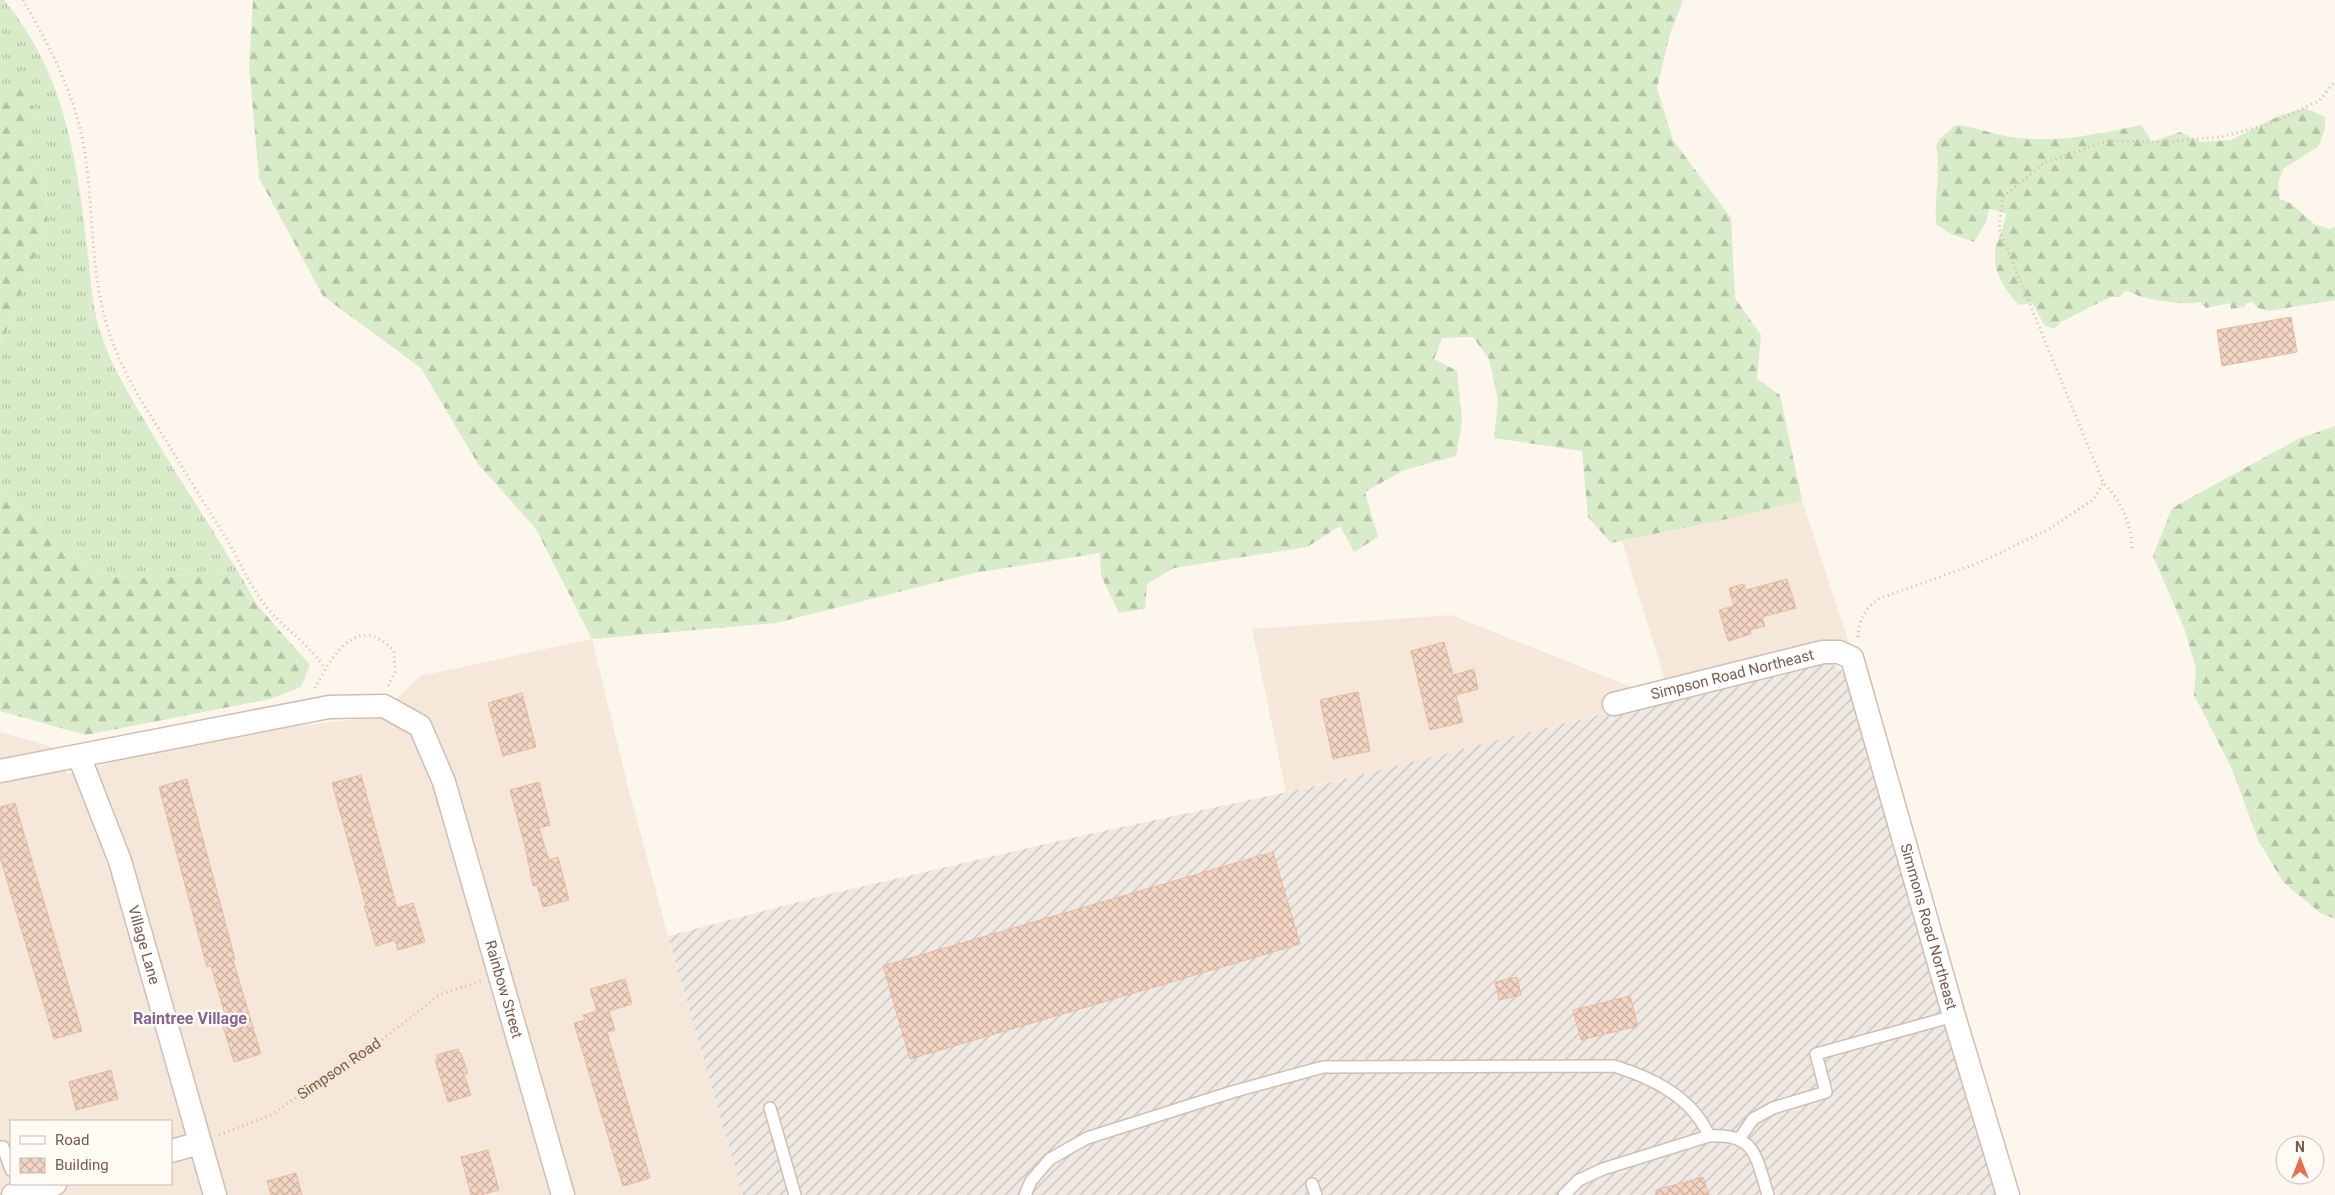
<svg xmlns="http://www.w3.org/2000/svg" width="2335" height="1195" viewBox="0 0 2335 1195" font-family="Roboto,sans-serif">
<style>
.residential{fill:#f5e8da;fill-rule:evenodd}
.industrial{fill:url(#industrial-furrows)}
.grass{fill:url(#grass-tufts)}
.forest{fill:url(#forest-firs)}
.building{fill:url(#building-cross-hatch);stroke:#e6bba3}
.lines{fill:none;stroke-linecap:round;stroke-linejoin:round}
.lane-casing{stroke:#d1beb0;stroke-width:14}
.street-casing{stroke:#d1beb0;stroke-width:25}
.path{stroke:#d9b8a5;stroke-width:3;stroke-dasharray:1 4;stroke-linecap:butt}
.lane{stroke:#fff;stroke-width:11}
.street{stroke:#fff;stroke-width:22}
.labels{text-anchor:middle;dominant-baseline:central;stroke-width:5;stroke-linejoin:round;paint-order:stroke}
.street-label{font-size:15px;fill:#7a5c4d;stroke:#fffaf3}
.neighbourhood-label{font-size:16px;font-weight:bold;fill:#846695;stroke:#fffaf3}
</style>
<defs>
<pattern id="industrial-furrows" width="10" height="10" patternUnits="userSpaceOnUse" patternTransform="scale(1.25)"><rect width="10" height="10" fill="#efe9e4"/><path d="M-1 1l2-2M0 10L10 0M9 11l2-2" fill="none" stroke="#c7c0bb"/></pattern>
<pattern id="grass-tufts" width="24" height="20" patternUnits="userSpaceOnUse" patternTransform="scale(1.25)"><rect width="24" height="20" fill="#d8ecc9"/><path d="M3 7l-1-3M5 7V3M7 7l1-3M15 17l-1-3M17 17v-4M19 17l1-3" fill="none" stroke="#b4c2a5"/></pattern>
<pattern id="forest-firs" width="22" height="20" patternUnits="userSpaceOnUse" patternTransform="scale(1.25)"><rect width="22" height="20" fill="#d8ecc9"/><path d="M5 1l3.5 6h-7zM16 11l3.5 6h-7z" fill="#b4c2a5"/></pattern>
<pattern id="building-cross-hatch" width="8" height="8" patternUnits="userSpaceOnUse" patternTransform="scale(1.25)"><rect width="8" height="8" fill="#f3d5c3"/><path d="M0 0l8 8M0 8l8-8" fill="none" stroke="#cab0a1"/></pattern>
</defs>
<rect width="100%" height="100%" fill="#fdf6ec"/>
<g class="residential">
<path d="M 1802,500 L 1849,643 L 1817,647 L 1667,687 L 1622,541 L 1742,516 Z"/>
<path d="M 1451,615 L 1644,692 L 1611,711 L 1420,761 L 1286,792 L 1252,629 Z"/>
<path d="M 592,639 L 629,791 L 668,936 L 743,1195 L 0,1195 L 0,732 L 51,746 L 67,774 L 159,750 L 275,729 L 348,720 L 377,718 L 420,676 ZM 11,1121 L 171,1121 L 171,1184 L 11,1184 Z"/>
</g>
<path class="industrial" d="M 1822,663 L 1832,664 L 1841,670 L 1847,678 L 1998,1195 L 743,1195 L 668,936 L 825,895 L 1089,834 L 1320,785 L 1740,679 Z"/>
<path class="grass" d="M 0,0 L 4,0 C 62,70 76,151 86,239 C 90,269 91,299 99,328 C 109,363 128,392 146,423 C 182,485 223,544 258,606 L 223,571 L 155,578 L 104,576 L 68,552 L 0,488 L 0,347 L 48,223 L 43,184 L 26,146 L 36,114 L 0,89 Z"/>
<g class="forest">
<path d="M 253,0 L 1683,0 L 1670,34 L 1657,88 L 1673,140 L 1731,218 L 1735,298 L 1761,335 L 1757,379 L 1780,395 L 1802,500 L 1742,516 L 1611,543 L 1588,517 L 1582,451 L 1494,438 L 1498,400 L 1489,359 L 1473,337 L 1442,338 L 1434,359 L 1457,371 L 1462,422 L 1456,456 L 1404,470 L 1365,492 L 1378,537 L 1354,552 L 1340,526 L 1307,547 L 1174,568 L 1147,584 L 1145,609 L 1119,613 L 1101,576 L 1100,553 L 974,573 L 776,623 L 592,639 L 536,529 L 478,464 L 421,368 L 323,296 L 259,178 L 249,65 Z"/>
<path d="M 20,83 L 36,114 L 26,146 L 43,184 L 48,223 L 0,347 L 0,89 Z"/>
<path d="M 2305,108 L 2325,117 L 2325,129 L 2318,147 L 2283,169 L 2278,183 L 2280,199 L 2292,204 L 2314,224 L 2330,229 L 2335,226 L 2335,300 L 2268,311 L 2258,308 L 2252,302 L 2247,303 L 2244,307 L 2231,309 L 2230,303 L 2206,308 L 2200,302 C 2185,306 2157,300 2141,297 C 2136,295 2132,292 2126,291 L 2119,297 L 2110,297 L 2061,322 L 2054,329 L 2044,325 L 2033,303 L 2019,305 C 2004,288 1991,271 1996,246 C 1999,235 2005,225 2006,213 L 1989,209 L 1986,222 L 1974,242 L 1951,234 L 1936,224 C 1934,197 1941,172 1936,146 L 1940,139 L 1955,125 C 1977,127 1997,136 2019,138 C 2061,143 2101,133 2141,125 L 2152,142 L 2180,132 L 2201,142 L 2231,140 L 2279,116 Z"/>
<path d="M 2335,426 L 2335,919 L 2320,913 L 2283,882 L 2258,840 L 2232,769 L 2194,695 L 2196,668 L 2184,628 L 2153,556 L 2172,508 L 2298,439 Z"/>
<path d="M 0,488 L 68,552 L 104,576 L 156,578 L 223,571 L 258,606 L 310,665 L 301,687 L 270,699 L 86,735 L 0,711 Z"/>
</g>
<g class="building">
<path d="M 2291,317 L 2297,352 L 2222,366 L 2217,330 Z"/>
<path d="M 1787,579 L 1796,608 L 1762,617 L 1765,626 L 1750,630 L 1751,634 L 1728,641 L 1719,610 L 1734,606 L 1729,588 L 1744,584 L 1746,590 Z"/>
<path d="M 1444,642 L 1453,675 L 1474,669 L 1478,689 L 1456,695 L 1463,722 L 1430,730 L 1411,651 Z"/>
<path d="M 1358,692 L 1370,751 L 1333,759 L 1320,700 Z"/>
<path d="M 522,693 L 536,747 L 503,756 L 488,703 Z"/>
<path d="M 361,775 L 397,908 L 413,903 L 425,942 L 398,950 L 395,940 L 376,946 L 364,906 L 366,906 L 332,783 Z"/>
<path d="M 187,779 L 235,959 L 233,960 L 261,1054 L 234,1062 L 221,1020 L 226,1018 L 211,966 L 207,967 L 159,787 Z"/>
<path d="M 539,782 L 550,825 L 539,828 L 549,860 L 558,857 L 569,900 L 543,907 L 537,885 L 533,886 L 525,846 L 510,790 Z"/>
<path d="M 15,803 L 82,1031 L 54,1039 L 0,857 L 0,807 Z"/>
<path d="M 1273,852 L 1300,944 L 910,1059 L 883,966 Z"/>
<path d="M 1517,977 L 1521,995 L 1499,1000 L 1495,982 Z"/>
<path d="M 625,979 L 632,1004 L 609,1011 L 615,1030 L 607,1032 L 650,1178 L 623,1186 L 574,1023 L 585,1020 L 583,1015 L 597,1011 L 590,989 Z"/>
<path d="M 1630,996 L 1638,1026 L 1581,1040 L 1573,1010 Z"/>
<path d="M 458,1049 L 459,1053 L 461,1053 L 468,1073 L 464,1074 L 471,1095 L 448,1102 L 435,1060 L 438,1059 L 436,1055 Z"/>
<path d="M 111,1070 L 118,1099 L 76,1110 L 69,1082 Z"/>
<path d="M 488,1150 L 499,1190 L 481,1195 L 471,1195 L 461,1157 Z"/>
<path d="M 296,1173 L 302,1195 L 271,1195 L 267,1181 Z"/>
<path d="M 1703,1177 L 1709,1195 L 1656,1195 L 1656,1190 Z"/>
</g>
<g class="lines">
<defs>
<g id="lane">
<path d="M 770,1108 L 795,1195"/>
<path d="M 1740,1138 L 1753,1119 L 1773,1108 L 1826,1092 L 1816,1054 L 1954,1016"/>
<path d="M 0,1147 L 3,1147 L 11,1170"/>
<path d="M 1312,1184 L 1316,1195"/>
<path d="M 1025,1195 L 1031,1181 L 1050,1159 L 1087,1138 L 1232,1092 L 1323,1067 L 1614,1066 C 1653,1078 1692,1097 1709,1136"/>
<path d="M 1564,1195 L 1579,1180 L 1603,1169 L 1709,1136 C 1756,1133 1756,1157 1768,1195"/>
</g>
<g id="street">
<path id="s2" d="M 1614,704 L 1823,652 L 1839,652 L 1852,658 L 1954,1016 L 2008,1195"/>
<path id="s3" d="M 79,756 L 120,861 L 215,1195"/>
<path id="s4" d="M 0,771 L 329,707 L 384,706 L 420,726 L 444,782 L 563,1195"/>
<path d="M 171,1151 L 200,1143"/>
<path d="M 13,1195 L 55,1184"/>
</g>
</defs>
<use href="#lane" class="lane-casing"/>
<use href="#street" class="street-casing"/>
<g class="path">
<path d="M 23,0 C 50,46 77,99 85,153 C 94,212 90,275 109,332 C 122,372 145,407 167,442 C 187,475 207,508 228,541 C 241,564 251,589 268,609 C 287,631 310,645 325,669"/>
<path d="M 2132,548 C 2131,522 2121,501 2103,482 L 1999,229 L 2003,197 L 2044,163 L 2107,141 L 2164,142 L 2221,137 L 2272,123 L 2319,101 L 2335,81"/>
<path d="M 1858,637 C 1859,619 1864,610 1878,599 L 1981,562 L 2049,529 L 2094,499 L 2103,482"/>
<path d="M 315,688 C 331,657 357,611 394,651 L 395,672 L 388,686"/>
<path id="s1" d="M 219,1135 L 269,1116 L 383,1039 L 439,995 L 481,981"/>
</g>
<use href="#lane" class="lane"/>
<use href="#street" class="street"/>
</g>
<g class="labels">
<g class="street-label">
<text stroke="none"><textPath href="#s2" startOffset="122">Simpson Road Northeast</textPath></text>
<text stroke="none"><textPath href="#s2" startOffset="525">Simmons Road Northeast</textPath></text>
<text stroke="none"><textPath href="#s3" startOffset="200">Village Lane</textPath></text>
<text stroke="none"><textPath href="#s4" startOffset="708">Rainbow Street</textPath></text>
<text stroke="none"><textPath href="#s1" startOffset="138">Simpson Road</textPath></text>
</g>
<g class="neighbourhood-label">
<text x="190" y="1018">Raintree Village</text>
</g>
</g>
<rect x="10" y="1120" width="162" height="65" fill="#fffaf3" stroke="#cabbb1"/>
<rect x="20" y="1136" width="25" height="8" fill="#ffffff" stroke="#cabbb1"/>
<text x="55" y="1145" font-size="15" fill="#7a5c4d">Road</text>
<rect x="20" y="1158" width="25" height="15" fill="url(#building-cross-hatch)" stroke="#cabbb1"/>
<text x="55" y="1170" font-size="15" fill="#7a5c4d">Building</text>
<g transform="translate(2300 1160)"><circle r="24" fill="#fffaf3" stroke="#cabbb1"/>
<path d="M0-4L9 19L0 12L-9 19Z" fill="#e76f51"/>
<text y="-8" font-size="14" font-weight="bold" text-anchor="middle" fill="#7a5c4d">N</text>
</g>
</svg>
